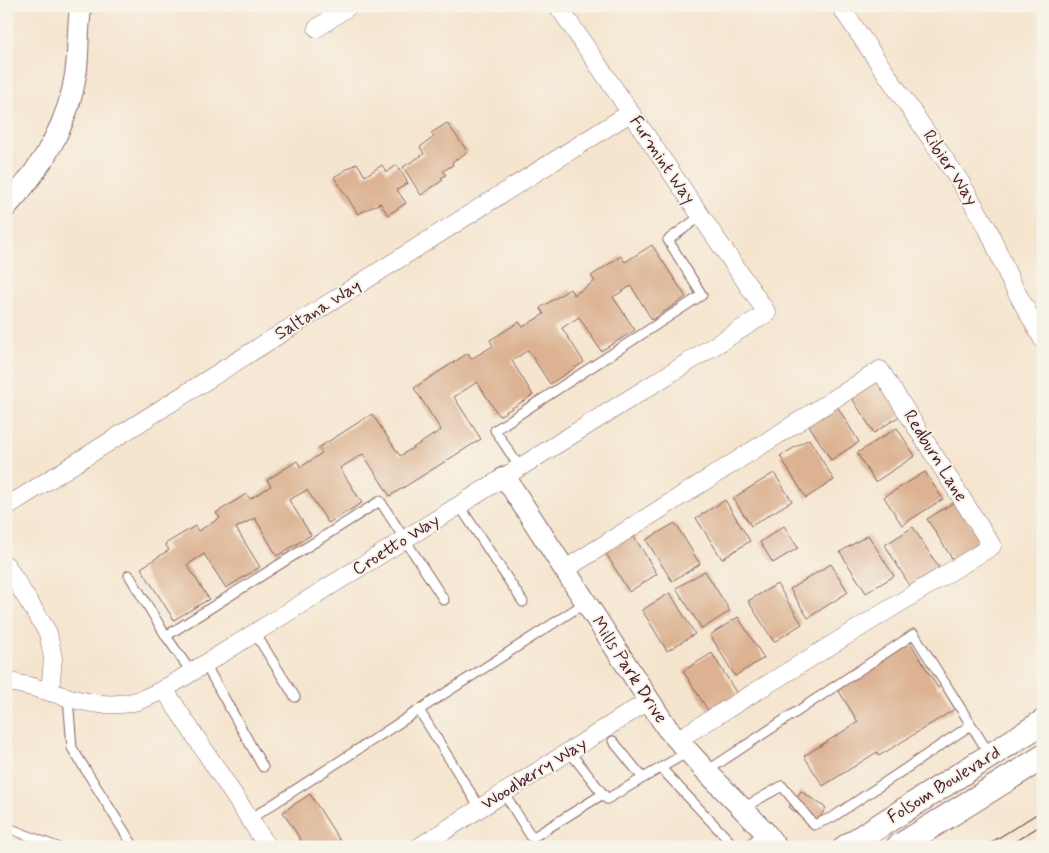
<svg xmlns="http://www.w3.org/2000/svg" width="1049" height="853" viewBox="0 0 1049 853" font-family="Mynerve,sans-serif">
<style>
.building{fill:#dcb292}
.lines{fill:none;stroke-linecap:round;stroke-linejoin:round}
.service-casing{stroke:#866464;stroke-width:11}
.minor-casing{stroke:#866464;stroke-width:19}
.tertiary-casing{stroke:#866464;stroke-width:23}
.secondary-casing{stroke:#866464;stroke-width:26}
.service{stroke:#fff;stroke-width:9}
.minor{stroke:#fff;stroke-width:18}
.tertiary{stroke:#fff;stroke-width:21}
.secondary{stroke:#fff;stroke-width:24}
.tram{stroke:#4a1f2b;stroke-width:1}
.rail{stroke:#4a1f2b;stroke-width:4}
.labels{text-anchor:middle;dominant-baseline:central;stroke-width:4;stroke-linejoin:round;paint-order:stroke}
.street-label{font-size:18px;fill:#4a1f2b;stroke:#f7f3e8}
</style>
<rect width="100%" height="100%" fill="#f7f3e8"/>
<filter id="ink" filterUnits="userSpaceOnUse"><feTurbulence type="fractalNoise" baseFrequency=".02" numOctaves="2"/><feDisplacementMap in="SourceGraphic" scale="10" xChannelSelector="R" yChannelSelector="G"/><feConvolveMatrix kernelMatrix="1 2 1 2 8 2 1 2 1" color-interpolation-filters="sRGB"/></filter>
<filter id="wash" filterUnits="userSpaceOnUse"><feTurbulence type="fractalNoise" baseFrequency=".0096" numOctaves="4" result="noise"/><feDisplacementMap in="SourceGraphic" scale="20" xChannelSelector="R" yChannelSelector="G"/><feGaussianBlur stdDeviation="1.12" result="paint"/><feColorMatrix in="noise" values="0 0 0 0 0 0 0 0 0 0 0 0 0 0 0 0 0 1.4 0 .05"/><feComposite in="paint" operator="in"/></filter>
<g filter="url(#wash)">
<rect width="100%" height="100%" fill="#f5e5cf"/>
<g id="blocks">
<g class="building">
<path d="M 447,123 L 468,152 L 452,162 L 453,165 L 443,171 L 446,175 L 441,178 L 443,180 L 421,195 L 403,167 L 424,154 L 420,147 L 434,137 L 431,133 Z"/>
<path d="M 357,163 L 365,176 L 382,165 L 387,172 L 397,165 L 408,183 L 397,190 L 406,203 L 388,215 L 380,203 L 358,214 L 334,177 Z"/>
<path d="M 652,245 L 686,297 L 652,320 L 631,286 L 613,297 L 635,330 L 601,351 L 579,317 L 562,328 L 584,362 L 550,384 L 528,350 L 512,361 L 533,395 L 499,416 L 477,382 L 454,397 L 481,439 L 390,496 L 363,454 L 340,468 L 362,503 L 328,523 L 307,490 L 289,500 L 311,535 L 277,556 L 255,518 L 236,528 L 260,567 L 226,588 L 204,554 L 187,565 L 209,599 L 174,620 L 141,568 L 169,550 L 165,544 L 195,526 L 198,531 L 220,518 L 216,513 L 246,494 L 250,499 L 271,486 L 267,480 L 297,461 L 301,467 L 322,453 L 318,448 L 372,414 L 400,456 L 441,430 L 414,388 L 468,353 L 471,359 L 493,346 L 490,340 L 519,322 L 523,327 L 544,314 L 540,308 L 570,289 L 574,295 L 595,281 L 591,276 L 621,256 L 625,262 Z"/>
<path d="M 876,375 L 901,415 L 874,433 L 848,392 Z"/>
<path d="M 834,401 L 859,442 L 831,460 L 805,419 Z"/>
<path d="M 897,428 L 915,456 L 875,482 L 857,453 Z"/>
<path d="M 809,439 L 834,480 L 806,498 L 780,456 Z"/>
<path d="M 925,472 L 943,499 L 902,525 L 884,497 Z"/>
<path d="M 774,473 L 792,501 L 751,526 L 733,498 Z"/>
<path d="M 725,500 L 750,541 L 722,559 L 696,518 Z"/>
<path d="M 956,501 L 981,542 L 953,560 L 927,519 Z"/>
<path d="M 675,523 L 700,564 L 672,581 L 646,540 Z"/>
<path d="M 784,526 L 798,548 L 773,563 L 760,542 Z"/>
<path d="M 913,527 L 939,568 L 910,586 L 885,545 Z"/>
<path d="M 632,533 L 657,574 L 629,592 L 604,550 Z"/>
<path d="M 868,535 L 894,576 L 866,593 L 840,552 Z"/>
<path d="M 831,564 L 848,592 L 808,618 L 790,589 Z"/>
<path d="M 705,571 L 730,611 L 702,629 L 676,588 Z"/>
<path d="M 777,584 L 802,624 L 774,642 L 748,601 Z"/>
<path d="M 670,593 L 695,634 L 667,651 L 642,610 Z"/>
<path d="M 738,617 L 764,658 L 735,676 L 710,635 Z"/>
<path d="M 910,642 L 938,688 L 941,686 L 955,709 L 879,756 L 877,752 L 823,786 L 804,756 L 858,722 L 837,688 Z"/>
<path d="M 712,653 L 737,694 L 709,712 L 683,671 Z"/>
<path d="M 801,791 L 826,808 L 814,826 L 789,807 Z"/>
<path d="M 310,794 L 344,847 L 305,847 L 283,812 Z"/>
</g>
</g>
</g>
<g filter="url(#ink)">
<use href="#blocks" fill-opacity="0" stroke="#866464" stroke-width="1"/>
<g class="lines">
<defs>
<g id="service">
<path d="M 520,468 L 495,430 L 702,295 L 668,240 L 701,216"/>
<path d="M 459,505 L 523,602"/>
<path d="M 129,575 L 166,636 L 380,501 L 444,600"/>
<path d="M 255,633 L 295,697"/>
<path d="M 166,636 L 191,672"/>
<path d="M 205,664 L 263,767"/>
<path d="M 68,697 L 72,748 L 134,847"/>
<path d="M 419,710 L 480,808"/>
<path d="M 613,741 L 643,778"/>
<path d="M 569,751 L 607,799 L 688,752"/>
<path d="M 661,768 L 735,847"/>
<path d="M 707,771 L 914,634 L 990,755"/>
<path d="M 504,793 L 532,838 L 603,794"/>
<path d="M 743,808 L 782,786 L 814,825 L 833,817 L 971,725"/>
<path d="M 250,819 L 585,603"/>
<path d="M 6,827 L 57,847"/>
<path d="M 746,847 L 765,832"/>
</g>
<g id="minor">
<path d="M 840,6 L 961,183 L 989,231 L 1011,282 L 1043,340"/>
<path d="M 317,28 L 349,6"/>
<path d="M 6,507 L 630,113"/>
<path d="M 6,565 L 48,633 L 53,658 L 50,692"/>
<path d="M 564,570 L 880,370 L 992,546 L 677,740"/>
<path d="M 6,682 C 28,684 49,692 70,698 C 133,716 153,695 205,664 L 767,313 L 558,6"/>
<path d="M 164,689 L 268,847"/>
<path d="M 419,847 L 648,701"/>
</g>
<g id="tertiary">
<path d="M 6,207 C 41,169 69,123 76,72 C 79,50 77,28 81,6"/>
<path d="M 505,477 L 667,728 L 706,771 L 765,832 L 776,847"/>
</g>
<g id="secondary">
<path d="M 846,847 L 1043,722"/>
<path d="M 898,847 L 1043,757"/>
</g>
</defs>
<use href="#service" class="service-casing"/>
<use href="#minor" class="minor-casing"/>
<use href="#tertiary" class="tertiary-casing"/>
<use href="#secondary" class="secondary-casing"/>
<use href="#service" class="service"/>
<use href="#minor" class="minor"/>
<use href="#tertiary" class="tertiary"/>
<use href="#secondary" class="secondary"/>
<g class="tram">
<path d="M 984,847 L 1043,810"/>
<path d="M 1006,847 L 1043,824"/>
</g>
<path class="rail" d="M 1038,847 L 1043,844"/>
</g>
</g>
<g class="labels">
<g class="street-label">
<text transform="translate(662 160) rotate(56)">Furmint Way</text>
<text transform="translate(950 168) rotate(57)">Ribier Way</text>
<text transform="translate(318 310) rotate(-32)">Saltana Way</text>
<text transform="translate(935 456) rotate(58)">Redburn Lane</text>
<text transform="translate(396 545) rotate(-32)">Croetto Way</text>
<text transform="translate(629 670) rotate(57)">Mills Park Drive</text>
<text transform="translate(534 774) rotate(-32)">Woodberry Way</text>
<text transform="translate(944 785) rotate(-32)">Folsom Boulevard</text>
</g>
</g>
<rect width="1049" height="853" fill="none" stroke="#f7f3e8" stroke-width="25"/>
</svg>
